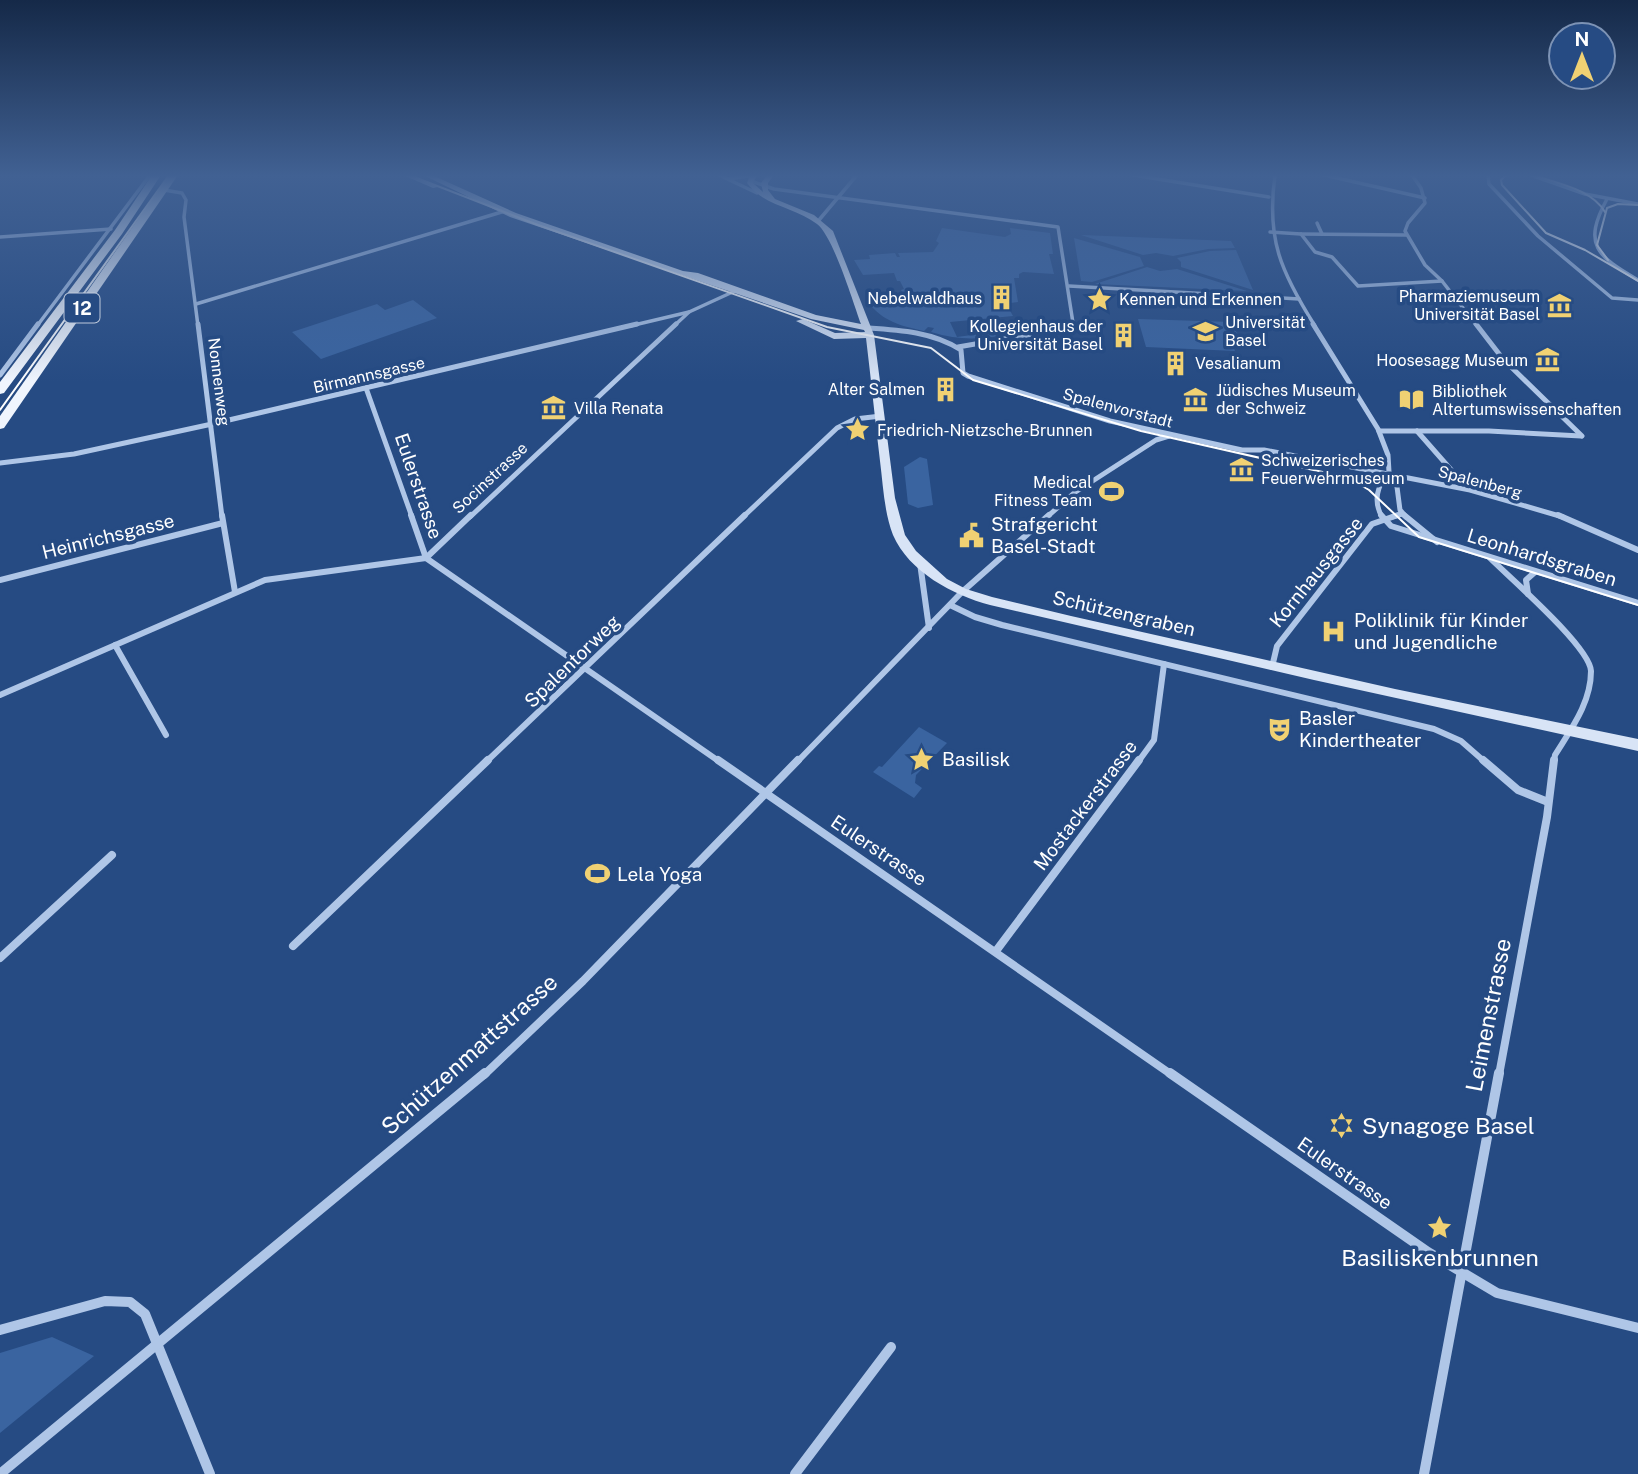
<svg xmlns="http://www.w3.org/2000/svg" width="1638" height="1474" viewBox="0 0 1638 1474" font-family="'Public Sans',sans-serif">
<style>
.green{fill:#3a64a0}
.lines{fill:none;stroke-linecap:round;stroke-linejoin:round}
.street-far4{stroke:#afc6e7;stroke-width:3.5}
.street-far3{stroke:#afc6e7;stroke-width:5}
.street-far2{stroke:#afc6e7;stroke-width:6}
.street-far1{stroke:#afc6e7;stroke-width:8}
.street{stroke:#afc6e7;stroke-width:10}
.secondary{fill:#d8e4f6;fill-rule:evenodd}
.primary{fill:#f0f5fd;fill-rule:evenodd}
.tram{stroke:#fff;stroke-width:2}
.labels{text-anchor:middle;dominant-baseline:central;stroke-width:7;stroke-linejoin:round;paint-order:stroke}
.far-poi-label{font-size:16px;fill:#fff;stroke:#264b83;text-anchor:start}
.far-street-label{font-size:16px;fill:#fff;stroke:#264b83}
.shield{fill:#264b83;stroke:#bec9da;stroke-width:2}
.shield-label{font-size:18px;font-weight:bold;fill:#fff}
.street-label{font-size:19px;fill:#fff;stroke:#264b83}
.poi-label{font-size:19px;fill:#fff;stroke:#264b83;text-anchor:start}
.near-street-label{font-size:23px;fill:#fff;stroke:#264b83}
.near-poi-label{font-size:23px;fill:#fff;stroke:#264b83;text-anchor:start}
</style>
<rect width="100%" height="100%" fill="#264b83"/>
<g class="green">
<path d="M 942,228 L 1005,237 L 1011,234 L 1010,228 L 1050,233 L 1053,254 L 1049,254 L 1054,274 L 1023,272 L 1019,274 L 1019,278 L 1014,278 L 1018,302 L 996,305 L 997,308 L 1008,307 L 1013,316 L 950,322 L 957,337 L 1023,328 L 1026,331 C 990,338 967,343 931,332 L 934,328 L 928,327 L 924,331 C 901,326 882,321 868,302 L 906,299 L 901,290 L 904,289 L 900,281 L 897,281 L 894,273 L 863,275 L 854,260 L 870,259 L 869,255 L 895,253 L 897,257 L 900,257 L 898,253 L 933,252 L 939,243 L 936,241 Z"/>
<path d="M 1081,235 L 1231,241 L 1235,248 L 1208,249 L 1173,256 L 1156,253 L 1143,255 Z"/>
<path d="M 1074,238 L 1140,257 L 1144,266 L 1092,282 L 1081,281 Z"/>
<path d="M 1236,250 L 1253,290 L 1181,267 L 1181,262 L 1177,258 L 1210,251 Z"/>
<path d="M 1147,267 L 1160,271 L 1177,269 L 1247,291 L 1095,284 Z"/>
<path d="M 413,300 L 437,318 L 321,359 L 292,332 L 377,304 L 385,310 Z"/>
<path d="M 1138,319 L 1232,322 L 1239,338 L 1232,344 L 1235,351 L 1146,347 Z"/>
<path d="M 920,457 L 927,459 L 933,505 L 918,508 L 908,504 L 904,467 Z"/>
<path d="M 919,727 L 947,743 L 916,775 L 915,783 L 922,788 L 914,798 L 873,772 L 879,766 L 882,767 Z"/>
<path d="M 52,1337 L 94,1356 L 0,1433 L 0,1353 Z"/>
</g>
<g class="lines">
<g class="street-far4">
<path d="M 719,175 L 757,193"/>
<path d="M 1133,175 L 1269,197"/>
<path d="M 1275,175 C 1266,239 1281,272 1315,326"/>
<path d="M 1324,175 L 1425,198"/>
<path d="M 1412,175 L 1421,188 L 1425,203 L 1408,223 L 1405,231 L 1425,265 L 1442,281 L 1477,326"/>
<path d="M 1488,175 L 1489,184 L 1538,236 L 1612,298 L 1638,300"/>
<path d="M 1531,175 L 1585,194 L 1638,204"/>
<path d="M 729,179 L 754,175"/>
<path d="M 751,181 L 774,189 L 1058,227 L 1073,323 L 1067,326"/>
<path d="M 164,190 L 182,193 L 186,200 L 184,217 L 198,326"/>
<path d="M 1607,199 C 1582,245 1597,256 1638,280"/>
<path d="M 819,220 L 857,175"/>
<path d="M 1317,223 L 1322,234"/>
<path d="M 1270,232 L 1301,234 L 1315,252 L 1332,257 L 1358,286 L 1442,281"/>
<path d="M 1301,234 L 1406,235"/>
<path d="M 0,237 L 111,229"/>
<path d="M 1069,286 L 1299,299"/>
<path d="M 196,304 L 505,211"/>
<path d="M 37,326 L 150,175"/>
<path d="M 630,326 L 689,312 L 737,290"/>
<path d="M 674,326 L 689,312"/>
</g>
<g class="street-far3">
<path d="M 198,324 L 222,517"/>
<path d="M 1313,324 L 1378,429 L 1388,455 L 1389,472 L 1397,487 L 1400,510 L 1406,517"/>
<path d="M 1476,324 L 1503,359 L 1582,436"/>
<path d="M 868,328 C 900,330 933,332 961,350 L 963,373 L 968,376 L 1110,421 L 1242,450 L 1264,450 L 1470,490 L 1563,517"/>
<path d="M 958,347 L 1061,329 L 1071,324"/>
<path d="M 0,375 L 38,324"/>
<path d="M 366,388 L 412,517"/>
<path d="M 1379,431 L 1489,431 L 1581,436"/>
<path d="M 1417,431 L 1468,489"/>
<path d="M 0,463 L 74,454 L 212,424 L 637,324"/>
<path d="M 470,517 L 676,324"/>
<path d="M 743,517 L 837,428 L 855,419 L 881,416"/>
<path d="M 1047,517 L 1074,493 L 1156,440 L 1169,436"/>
<path d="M 1382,517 C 1373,501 1377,485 1389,473"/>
<path d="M 1392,517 L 1402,514"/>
</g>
<g class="street-far2">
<path d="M 222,515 L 235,592"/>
<path d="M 411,515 L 426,558 L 720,762"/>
<path d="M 1381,515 L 1391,526 L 1638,603"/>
<path d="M 1404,515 L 1437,542"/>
<path d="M 1558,515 L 1638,550"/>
<path d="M 1490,558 C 1510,578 1590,647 1591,671 C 1591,703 1571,729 1555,755 L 1554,762"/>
<path d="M 920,563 L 929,628"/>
<path d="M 0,580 L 223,523"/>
<path d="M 1528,594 L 1526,580 L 1535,572"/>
<path d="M 950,605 L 975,617 L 1002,625 L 1434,729 L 1461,741 L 1485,762"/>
<path d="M 115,645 L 166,735"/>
<path d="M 1272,667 L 1277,646 L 1372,524 L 1398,515"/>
<path d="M 0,695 L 265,580 L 426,558 L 471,515"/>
<path d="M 486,762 L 745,515"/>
<path d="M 797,762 L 962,592 L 1049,515"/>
<path d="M 1138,762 L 1154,740 L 1164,664"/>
</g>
<g class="street-far1">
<path d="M 718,760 L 1172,1075"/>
<path d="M 1483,760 L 1518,790 L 1548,802"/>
<path d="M 293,946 L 488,760"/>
<path d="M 996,951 L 1139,760"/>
<path d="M 0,958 L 112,855"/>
<path d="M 484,1075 L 583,981 L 798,760"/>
<path d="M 1499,1075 L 1547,817 L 1554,760"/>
</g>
<g class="street">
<path d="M 1170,1073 L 1428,1252 L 1497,1293 L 1638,1328"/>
<path d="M 0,1330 L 105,1301 L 130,1302 L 145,1314 L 210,1474"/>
<path d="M 0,1474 L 485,1073"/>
<path d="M 795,1474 L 891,1347"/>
<path d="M 1424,1474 L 1499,1073"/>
</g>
<g class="secondary">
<path d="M 403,175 L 413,175 L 438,187 L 433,188 Z"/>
<path d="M 423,175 L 432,175 L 516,213 L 683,271 L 698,273 L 816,315 L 861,324 C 853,302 833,236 817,224 C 795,207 763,206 747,183 L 750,175 L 757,175 L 753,183 L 763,192 L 761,183 L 767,175 L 774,175 L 768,183 L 768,190 L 775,199 L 814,215 L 833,231 L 874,335 L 895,498 L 905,535 L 916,551 L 947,579 L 966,589 L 992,597 L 1071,616 L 1395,689 L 1638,739 L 1638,751 L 1314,680 L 990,605 C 953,595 909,572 893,535 C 884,512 883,484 880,461 C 875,420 871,379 866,338 L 834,339 L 796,321 L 803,319 L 835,333 L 865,332 L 864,330 L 811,319 L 510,217 Z"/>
</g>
<g class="primary">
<path d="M 152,175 L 161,175 L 122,234 L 4,393 L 0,394 L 0,382 L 115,230 Z"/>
<path d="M 169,175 L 178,175 L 4,428 L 0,429 L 0,416 Z"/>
</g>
<g class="tram">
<path d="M 409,175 L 538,225 L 827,327 L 931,348 L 973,380 L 1141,431 L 1349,478 L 1369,490 L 1419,537 L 1638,605"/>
<path d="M 1506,175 L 1501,180 L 1502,185 L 1546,233 L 1585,250 L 1638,281"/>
<path d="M 1533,175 C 1556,183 1592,189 1605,212"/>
<path d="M 1608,260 L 1597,245 L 1607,208 L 1618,204 L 1638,205"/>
<path d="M 0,410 L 169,175"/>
</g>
</g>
<linearGradient id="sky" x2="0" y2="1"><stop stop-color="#152948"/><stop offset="0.46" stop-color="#416193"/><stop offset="1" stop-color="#416193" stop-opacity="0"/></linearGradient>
<rect width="1638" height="382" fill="url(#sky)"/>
<defs>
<symbol id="building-bare" viewBox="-9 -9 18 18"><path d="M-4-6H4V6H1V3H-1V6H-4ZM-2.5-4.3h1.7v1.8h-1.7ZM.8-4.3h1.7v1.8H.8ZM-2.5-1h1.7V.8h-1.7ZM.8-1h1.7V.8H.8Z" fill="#f0d173" stroke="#264b83" stroke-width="2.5" paint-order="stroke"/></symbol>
<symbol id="sight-bare" viewBox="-9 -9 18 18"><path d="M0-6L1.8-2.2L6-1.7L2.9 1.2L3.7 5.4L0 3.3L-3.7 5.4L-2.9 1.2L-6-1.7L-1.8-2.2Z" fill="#f0d173" stroke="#264b83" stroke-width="2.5" paint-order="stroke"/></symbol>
<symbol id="museum-bare" viewBox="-9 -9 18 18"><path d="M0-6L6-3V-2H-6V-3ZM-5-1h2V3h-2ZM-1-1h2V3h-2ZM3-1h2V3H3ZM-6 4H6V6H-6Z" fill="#f0d173" stroke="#264b83" stroke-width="2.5" paint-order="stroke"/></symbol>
<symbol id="university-bare" viewBox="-9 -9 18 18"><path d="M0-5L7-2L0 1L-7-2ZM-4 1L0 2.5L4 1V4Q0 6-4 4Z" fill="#f0d173" stroke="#264b83" stroke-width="2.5" paint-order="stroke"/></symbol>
<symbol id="library-bare" viewBox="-9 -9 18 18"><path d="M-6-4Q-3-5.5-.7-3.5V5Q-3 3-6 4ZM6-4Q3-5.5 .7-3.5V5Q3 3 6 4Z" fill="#f0d173" stroke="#264b83" stroke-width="2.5" paint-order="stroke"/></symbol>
<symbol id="stadium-bare" viewBox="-9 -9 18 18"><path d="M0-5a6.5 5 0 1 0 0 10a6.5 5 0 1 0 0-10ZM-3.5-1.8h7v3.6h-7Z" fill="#f0d173" stroke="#264b83" stroke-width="2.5" paint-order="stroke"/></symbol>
<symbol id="civic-bare" viewBox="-9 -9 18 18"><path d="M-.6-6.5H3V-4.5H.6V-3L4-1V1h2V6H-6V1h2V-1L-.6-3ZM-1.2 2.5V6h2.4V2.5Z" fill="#f0d173" stroke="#264b83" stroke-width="2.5" paint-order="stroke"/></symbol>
<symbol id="hospital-bare" viewBox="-9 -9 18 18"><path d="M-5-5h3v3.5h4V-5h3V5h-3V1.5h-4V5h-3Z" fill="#f0d173" stroke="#264b83" stroke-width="2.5" paint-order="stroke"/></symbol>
<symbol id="theatre-bare" viewBox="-9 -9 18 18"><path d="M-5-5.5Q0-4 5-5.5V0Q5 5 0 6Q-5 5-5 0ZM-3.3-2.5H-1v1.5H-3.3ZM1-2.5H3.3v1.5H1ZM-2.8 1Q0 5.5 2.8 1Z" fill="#f0d173" stroke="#264b83" stroke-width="2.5" paint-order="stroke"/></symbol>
<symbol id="synagogue-bare" viewBox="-9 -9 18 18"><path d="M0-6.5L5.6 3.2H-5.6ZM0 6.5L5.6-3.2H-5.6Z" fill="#f0d173" stroke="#264b83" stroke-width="2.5" paint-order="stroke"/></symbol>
</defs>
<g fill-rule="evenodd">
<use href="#building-bare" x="984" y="280" width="35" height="35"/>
<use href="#sight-bare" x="1082" y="282" width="35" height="35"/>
<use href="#museum-bare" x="1542" y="288" width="35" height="35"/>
<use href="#university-bare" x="1188" y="314" width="35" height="35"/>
<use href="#building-bare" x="1106" y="318" width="35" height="35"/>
<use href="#museum-bare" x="1530" y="342" width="35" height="35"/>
<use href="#building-bare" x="1158" y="346" width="35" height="35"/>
<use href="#building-bare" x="928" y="372" width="35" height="35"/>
<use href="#museum-bare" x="1178" y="382" width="35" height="35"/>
<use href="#library-bare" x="1394" y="382" width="35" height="35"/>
<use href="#museum-bare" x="536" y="390" width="35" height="35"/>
<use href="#sight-bare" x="840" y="412" width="35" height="35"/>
<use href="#museum-bare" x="1224" y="452" width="35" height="35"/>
<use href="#stadium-bare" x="1094" y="474" width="35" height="35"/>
<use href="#civic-bare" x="954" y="518" width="35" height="35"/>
<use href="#hospital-bare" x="1316" y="614" width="35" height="35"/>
<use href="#theatre-bare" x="1262" y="712" width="35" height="35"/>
<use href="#sight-bare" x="904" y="742" width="35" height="35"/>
<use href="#stadium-bare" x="580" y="856" width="35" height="35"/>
<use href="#synagogue-bare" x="1324" y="1108" width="35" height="35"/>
<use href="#sight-bare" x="1422" y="1210" width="35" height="35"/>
</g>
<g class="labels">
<g class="far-poi-label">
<text x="1540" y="296" text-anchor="end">Pharmaziemuseum<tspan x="1540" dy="18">Universität Basel</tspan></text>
<text x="982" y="298" text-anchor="end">Nebelwaldhaus</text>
<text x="1119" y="299">Kennen und Erkennen</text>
<text x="1225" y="322">Universität<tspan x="1225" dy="18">Basel</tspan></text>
<text x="1103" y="326" text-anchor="end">Kollegienhaus der<tspan x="1103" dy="18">Universität Basel</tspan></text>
<text x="1528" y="360" text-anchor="end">Hoosesagg Museum</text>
<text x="1195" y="363">Vesalianum</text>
<text x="925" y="389" text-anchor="end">Alter Salmen</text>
<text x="1216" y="390">Jüdisches Museum<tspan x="1216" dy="18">der Schweiz</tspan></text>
<text x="1432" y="391">Bibliothek<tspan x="1432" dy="18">Altertumswissenschaften</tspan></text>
<text x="574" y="408">Villa Renata</text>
<text x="877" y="430">Friedrich-Nietzsche-Brunnen</text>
<text x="1261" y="460">Schweizerisches<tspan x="1261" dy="18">Feuerwehrmuseum</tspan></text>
<text x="1092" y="482" text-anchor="end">Medical<tspan x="1092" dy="18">Fitness Team</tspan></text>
</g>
<g class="far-street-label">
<text transform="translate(369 375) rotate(-13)">Birmannsgasse</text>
<text transform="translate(219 382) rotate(83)">Nonnenweg</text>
<text transform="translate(1118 408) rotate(15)">Spalenvorstadt</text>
<text transform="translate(490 478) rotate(-43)">Socinstrasse</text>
<text transform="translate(1480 482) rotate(15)">Spalenberg</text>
</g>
<rect class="shield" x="64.5" y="293.5" width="35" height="29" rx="5"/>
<g class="shield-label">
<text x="82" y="308">12</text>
</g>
<g class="street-label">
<text transform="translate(419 486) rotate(71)">Eulerstrasse</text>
<text transform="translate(108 536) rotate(-14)">Heinrichsgasse</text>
<text transform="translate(1542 557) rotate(17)">Leonhardsgraben</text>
<text transform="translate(1316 572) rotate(-51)">Kornhausgasse</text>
<text transform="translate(1124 613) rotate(13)">Schützengraben</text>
<text transform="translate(572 661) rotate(-44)">Spalentorweg</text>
<text transform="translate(1085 805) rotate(-53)">Mostackerstrasse</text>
<text transform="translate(879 850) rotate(34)">Eulerstrasse</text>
<text transform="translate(1345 1173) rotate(35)">Eulerstrasse</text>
</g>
<g class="poi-label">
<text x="991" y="524">Strafgericht<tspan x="991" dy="22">Basel-Stadt</tspan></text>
<text x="1354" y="620">Poliklinik für Kinder<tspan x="1354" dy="22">und Jugendliche</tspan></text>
<text x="1299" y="718">Basler<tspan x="1299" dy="22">Kindertheater</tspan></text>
<text x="942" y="759">Basilisk</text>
<text x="617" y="874">Lela Yoga</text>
</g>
<g class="near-street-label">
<text transform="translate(1488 1015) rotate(-79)">Leimenstrasse</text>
<text transform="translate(469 1054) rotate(-42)">Schützenmattstrasse</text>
</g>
<g class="near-poi-label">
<text x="1362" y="1125">Synagoge Basel</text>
<text x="1440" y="1257" text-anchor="middle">Basiliskenbrunnen</text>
</g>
</g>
<g transform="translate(1582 56)"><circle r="33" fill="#264b83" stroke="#7d93b5" stroke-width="2"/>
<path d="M0-5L12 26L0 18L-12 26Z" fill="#f0d173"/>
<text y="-10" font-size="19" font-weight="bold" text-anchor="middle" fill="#ffffff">N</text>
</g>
</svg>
